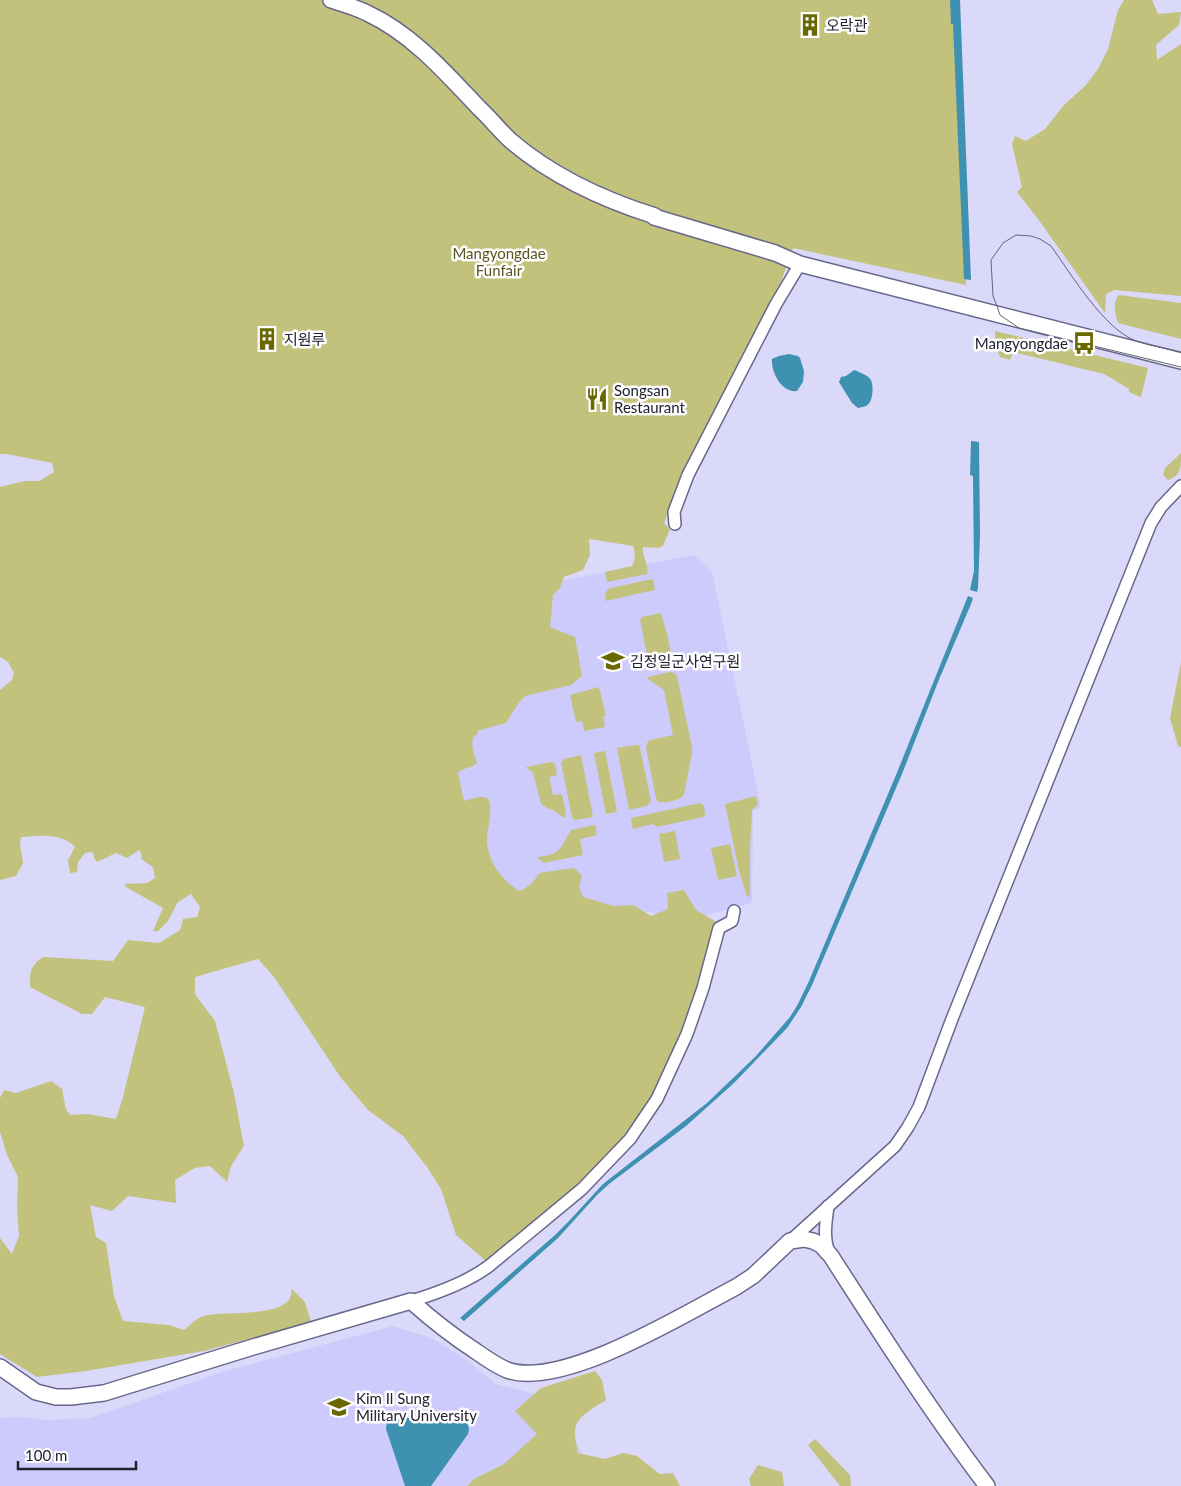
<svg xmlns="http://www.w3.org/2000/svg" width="1181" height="1486" viewBox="0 0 1181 1486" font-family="Lato,'Noto Sans KR',sans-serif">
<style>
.built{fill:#cdcbfb}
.green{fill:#c3c27d}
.water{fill:#3f91b1}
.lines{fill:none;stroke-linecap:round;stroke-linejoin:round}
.minor-casing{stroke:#69678b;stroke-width:14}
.major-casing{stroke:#69678b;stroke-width:18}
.minor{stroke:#fff;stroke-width:11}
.major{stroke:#fff;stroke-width:15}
.tram{stroke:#646379;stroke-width:1}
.labels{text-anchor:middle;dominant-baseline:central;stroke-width:5;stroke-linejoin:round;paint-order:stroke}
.poi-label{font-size:15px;fill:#21202f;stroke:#fefefe;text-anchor:start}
.park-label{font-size:15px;fill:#585621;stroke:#fefefe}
</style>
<rect width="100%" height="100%" fill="#dad9fa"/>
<g class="built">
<path d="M 694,555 L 712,571 L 761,807 L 753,811 L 752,903 L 699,917 L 528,901 L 469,893 L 437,741 L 554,582 Z"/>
<path d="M 393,1326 L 431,1338 L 464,1358 L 496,1384 L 553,1398 L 589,1467 L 605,1486 L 0,1486 L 0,1418 L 20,1417 L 49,1420 L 90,1418 L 225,1371 Z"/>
</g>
<g class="green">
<path d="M 0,0 L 954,0 L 966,285 L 793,248 L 776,296 L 672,503 L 664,523 L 670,529 L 663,546 L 658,548 L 643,547 C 642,557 649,564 647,574 L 607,582 L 605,572 L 632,566 C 636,559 635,553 633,546 L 589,539 L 590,555 L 583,570 L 564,577 L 560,588 L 553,595 L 550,627 L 575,637 L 582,676 L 571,685 L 525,696 L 520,701 L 506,723 L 477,731 L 478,734 L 473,737 C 471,751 474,751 477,763 C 472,769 463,767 458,773 L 464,801 C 470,799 482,795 487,798 C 495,802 486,834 487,843 C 489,863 502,880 519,891 C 529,887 534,882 539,873 L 574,868 L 582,876 L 579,887 L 583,897 L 613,906 L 633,905 L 651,916 L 668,909 L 667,893 L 684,890 L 696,910 L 715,921 L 698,987 L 688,1022 L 654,1096 L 621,1143 L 566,1198 L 513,1238 L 487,1262 L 456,1235 L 441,1189 L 427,1167 L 403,1136 L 368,1110 L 341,1078 L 274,977 L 258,959 L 195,977 L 195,994 L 215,1021 L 234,1093 L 244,1146 L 231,1166 L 227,1182 L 210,1166 L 195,1168 L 175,1180 L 176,1203 L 128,1196 L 112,1211 L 90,1205 L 96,1237 L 106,1243 L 114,1296 L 123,1321 L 169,1325 L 184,1330 C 190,1326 196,1318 203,1316 C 225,1310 273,1318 289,1300 C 291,1297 291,1293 292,1289 L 305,1302 L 311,1322 L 204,1351 L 86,1371 L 37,1377 L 0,1354 L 0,1238 L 12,1254 L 19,1236 L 17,1209 L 18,1177 L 7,1155 L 0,1132 L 0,1098 L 4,1090 L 16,1093 L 51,1081 L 62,1089 L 66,1110 L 71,1115 L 87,1114 L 116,1119 L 123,1097 L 145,1007 L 105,997 L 92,1014 L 82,1014 L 30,987 C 30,972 30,966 43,957 L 113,961 L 128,940 L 159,943 L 180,930 L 183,919 L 197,917 L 200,907 L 191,894 L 178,902 L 168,921 L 158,931 L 153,931 L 163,908 L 126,887 L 125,884 L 147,883 L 155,878 L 153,867 L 141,859 L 142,855 L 139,850 L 127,858 L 116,853 L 97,862 L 94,858 L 93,852 L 85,853 L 78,862 L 77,872 L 70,873 L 68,860 L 75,847 C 60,832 40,836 21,837 L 20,844 L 23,863 L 16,876 L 0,880 L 0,690 L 12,680 L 14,673 L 8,662 L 0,657 L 0,487 L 25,481 L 39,481 L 54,472 L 52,463 L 7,454 L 0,454 Z"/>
<path d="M 1124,0 L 1152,0 L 1158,14 L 1181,12 L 1179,25 L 1156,45 L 1157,60 L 1181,44 L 1181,296 L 1114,290 L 1106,294 L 1105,313 L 1038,219 L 1017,192 L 1022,187 L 1012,144 L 1015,136 L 1026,141 L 1045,129 L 1064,105 L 1085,86 L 1098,69 L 1108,49 L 1118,10 Z"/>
<path d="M 1119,295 L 1181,303 L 1181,339 L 1118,323 C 1115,314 1112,302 1119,295 Z"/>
<path d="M 995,331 L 1148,368 L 1141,397 L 1129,392 L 1129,389 L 1104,374 L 1013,352 L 1010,360 L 1000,357 L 996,348 Z"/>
<path d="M 1181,453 C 1181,468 1181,475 1168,480 L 1163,475 L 1165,468 Z"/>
<path d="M 653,579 L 655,590 L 605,601 L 606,592 L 610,588 Z"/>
<path d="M 661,613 C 664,624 675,656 669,665 L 650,669 L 640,620 L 642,617 Z"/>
<path d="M 1181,662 L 1181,747 L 1178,746 L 1170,718 Z"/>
<path d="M 670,672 L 674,673 L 677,676 L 692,747 L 692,753 L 684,795 C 679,801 666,803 658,802 L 656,798 L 646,748 L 647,743 L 650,740 L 673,735 L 664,690 L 648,679 L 648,677 Z"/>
<path d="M 599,687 L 606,716 L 603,716 L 605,727 L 584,731 L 582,721 L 576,722 L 570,695 Z"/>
<path d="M 636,745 L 639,745 L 640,748 L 651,801 L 647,806 L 629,810 L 617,748 Z"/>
<path d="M 605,751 L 617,812 L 606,814 L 594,753 Z"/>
<path d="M 581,755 L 593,817 L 574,820 L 572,817 L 561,763 L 564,759 Z"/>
<path d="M 551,762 L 555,764 L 557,775 L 549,777 L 553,795 L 562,794 L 566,814 L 564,818 L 553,810 L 547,808 L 541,804 L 533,773 L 526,767 Z"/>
<path d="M 756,796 L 758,805 L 752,810 L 750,845 L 750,898 L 746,894 L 739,871 L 725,804 Z"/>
<path d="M 700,803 L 704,805 L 705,816 L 703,817 L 657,827 L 653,824 L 633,829 L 631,818 Z"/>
<path d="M 595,825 L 597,835 L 580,839 L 583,855 L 544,863 L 537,857 C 560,855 560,849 571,830 Z"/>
<path d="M 675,831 L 680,859 L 664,862 L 659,834 Z"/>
<path d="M 730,844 L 737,876 L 718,880 L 711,848 Z"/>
<path d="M 595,1371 L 602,1380 L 606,1400 C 597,1406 579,1415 576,1426 C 573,1434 577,1445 578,1453 L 605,1459 L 623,1453 L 637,1456 L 660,1474 L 673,1473 L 680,1486 L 467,1486 L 474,1479 L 504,1464 L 537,1434 L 515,1411 L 541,1388 Z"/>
<path d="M 815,1439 L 850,1475 L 851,1486 L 840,1486 L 808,1445 Z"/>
<path d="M 758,1465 L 782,1472 L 784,1486 L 751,1486 L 749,1479 Z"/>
</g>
<g class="water">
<path d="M 950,0 L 960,0 L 971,280 L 964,279 L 953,24 L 951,24 Z"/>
<path d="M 789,354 L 798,356 L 800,358 L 804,371 L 803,382 L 797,391 C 782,393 771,373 772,359 L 779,356 Z"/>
<path d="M 854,370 C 859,372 868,375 871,380 C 874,387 873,403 866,406 C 864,407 861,407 858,408 L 852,403 L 839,382 L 841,377 L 846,376 Z"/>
<path d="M 971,441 L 979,442 L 980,536 L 978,588 L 977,592 L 970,590 L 974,571 L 973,476 L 970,475 Z"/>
<path d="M 968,596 L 973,598 L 971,604 L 938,682 L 902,774 L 812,985 L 801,1007 L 787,1028 L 734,1083 L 686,1126 L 609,1184 L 597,1195 L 558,1238 L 464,1321 L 460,1318 L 555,1235 L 570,1220 L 603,1184 L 707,1103 L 755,1057 L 790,1017 L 798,1004 L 809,981 L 896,775 Z"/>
<path d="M 393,1418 L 458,1418 C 466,1420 471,1426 468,1434 L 431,1486 L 405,1486 L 386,1429 L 387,1422 Z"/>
</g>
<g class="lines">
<defs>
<g id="minor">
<path d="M 675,524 L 674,512 L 688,475 L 776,304 L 800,264"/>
<path d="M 828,1206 C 826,1222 823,1237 829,1252"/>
<path d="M 790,1241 L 895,1146 L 908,1127 L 919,1107 L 952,1019 L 1151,523 L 1161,507 L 1181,486"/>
<path d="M 411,1301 C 438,1293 466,1283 489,1266 L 582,1189 L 630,1139 L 657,1099 L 687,1034 L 703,988 L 719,928 L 732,921 L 734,911"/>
</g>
<g id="major">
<path d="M 331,0 C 343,4 355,7 367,13 C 412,34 445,72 479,108 C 490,118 499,130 511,141 C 551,175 604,200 655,216 L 654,217 L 775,253 L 800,264 L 1181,361"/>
<path d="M 0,1367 L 36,1392 L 56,1397 L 71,1397 L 104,1393 L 253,1347 L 411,1301 C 432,1320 454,1337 477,1352 C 487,1359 497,1366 507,1370 C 562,1390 686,1313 736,1287 L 753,1276 L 790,1241 L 804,1239 L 813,1241 L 821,1245 L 831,1256 C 881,1334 931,1412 987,1486"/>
</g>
</defs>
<use href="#minor" class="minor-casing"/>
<use href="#major" class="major-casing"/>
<use href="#minor" class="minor"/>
<use href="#major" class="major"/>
<path class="tram" d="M 1181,352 C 1166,348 1150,346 1136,341 C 1104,329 1071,274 1051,246 L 1040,239 L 1031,236 L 1016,235 L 1003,243 L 991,260 L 993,296 L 997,306 L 1000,315 L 1019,328 L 1181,367"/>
</g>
<defs>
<symbol id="building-bare" viewBox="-9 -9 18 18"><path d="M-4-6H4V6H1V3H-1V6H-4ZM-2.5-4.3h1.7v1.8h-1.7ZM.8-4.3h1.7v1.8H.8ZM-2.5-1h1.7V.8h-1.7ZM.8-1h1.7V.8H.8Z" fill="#6a6700" stroke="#fefefe" stroke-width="2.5" paint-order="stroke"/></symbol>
<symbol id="bus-bare" viewBox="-9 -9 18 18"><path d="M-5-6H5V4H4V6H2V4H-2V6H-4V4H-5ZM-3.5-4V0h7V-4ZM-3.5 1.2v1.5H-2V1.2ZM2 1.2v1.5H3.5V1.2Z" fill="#6a6700" stroke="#fefefe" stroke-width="2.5" paint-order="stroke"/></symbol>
<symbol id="restaurant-bare" viewBox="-9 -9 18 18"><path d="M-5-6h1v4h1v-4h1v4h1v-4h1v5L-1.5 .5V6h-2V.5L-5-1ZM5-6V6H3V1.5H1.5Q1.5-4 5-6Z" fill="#6a6700" stroke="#fefefe" stroke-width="2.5" paint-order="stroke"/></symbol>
<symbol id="university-bare" viewBox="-9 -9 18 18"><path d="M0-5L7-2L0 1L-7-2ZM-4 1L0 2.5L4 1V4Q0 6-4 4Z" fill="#6a6700" stroke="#fefefe" stroke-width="2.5" paint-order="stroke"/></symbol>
</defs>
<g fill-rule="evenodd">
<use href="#building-bare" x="794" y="9" width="32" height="32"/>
<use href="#building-bare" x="251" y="323" width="32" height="32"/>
<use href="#bus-bare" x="1068" y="327" width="32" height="32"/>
<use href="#restaurant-bare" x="581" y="383" width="32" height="32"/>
<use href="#university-bare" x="597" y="645" width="32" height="32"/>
<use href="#university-bare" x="323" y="1391" width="32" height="32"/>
</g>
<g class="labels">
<g class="poi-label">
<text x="826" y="25">오락관</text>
<text x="284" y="339">지원루</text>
<text x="1068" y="343" text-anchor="end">Mangyongdae</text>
<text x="614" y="390">Songsan<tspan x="614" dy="17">Restaurant</tspan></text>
<text x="630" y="661">김정일군사연구원</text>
<text x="356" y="1398">Kim Il Sung<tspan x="356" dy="17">Military University</tspan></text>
</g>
<g class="park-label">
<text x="499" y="253">Mangyongdae<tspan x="499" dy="17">Funfair</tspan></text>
</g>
</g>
<path d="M18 1461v8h118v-8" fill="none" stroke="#21202f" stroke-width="2.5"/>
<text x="25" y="1461" font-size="15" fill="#21202f" stroke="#fefefe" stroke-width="4" paint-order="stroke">100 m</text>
</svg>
